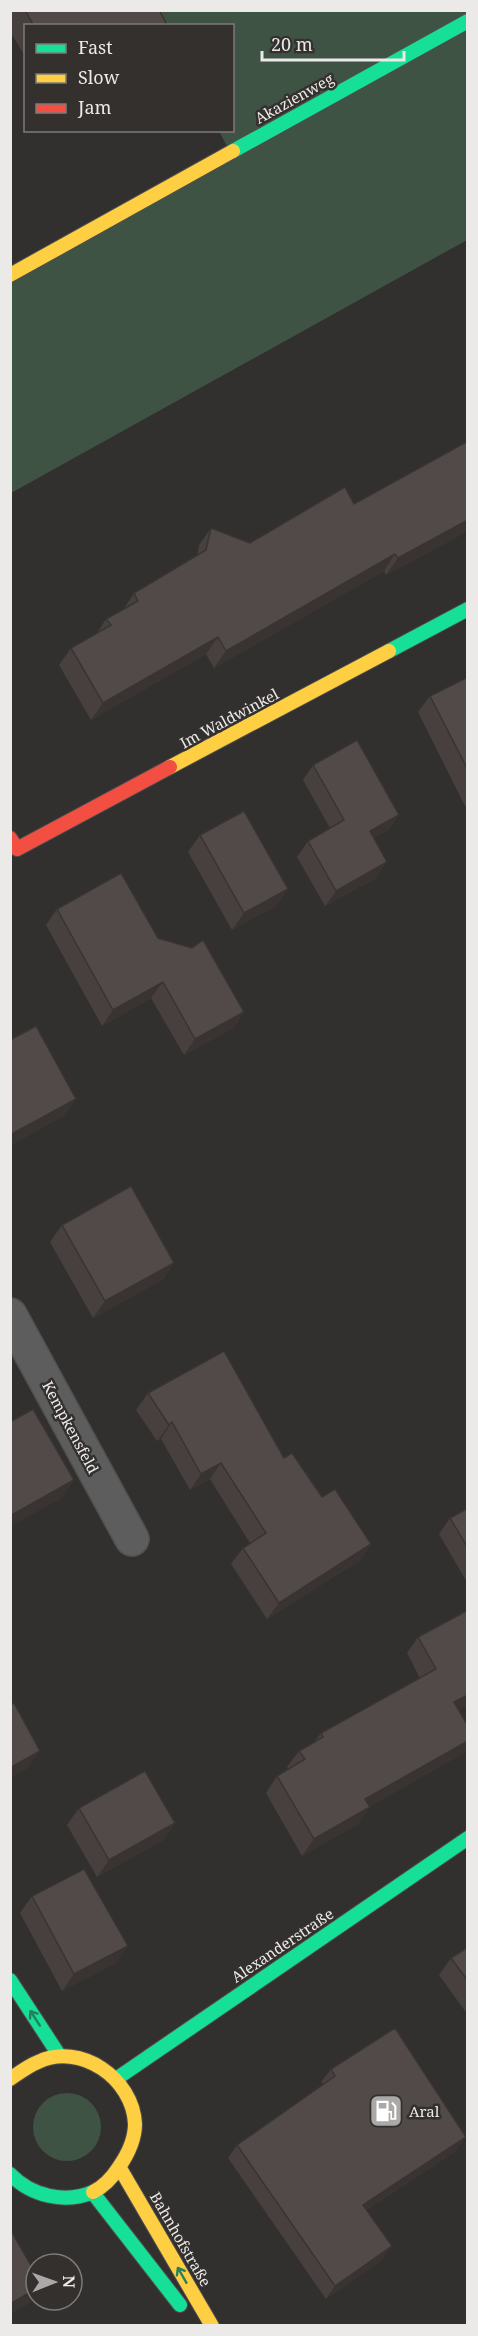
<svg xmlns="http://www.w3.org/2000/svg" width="478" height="2336" viewBox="0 0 478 2336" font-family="'Noto Serif',serif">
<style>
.green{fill:#3f5344}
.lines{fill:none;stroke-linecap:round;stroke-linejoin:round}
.street-casing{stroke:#504f4e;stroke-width:36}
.fast-casing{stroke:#504f4e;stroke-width:16}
.slow-casing{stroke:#504f4e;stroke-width:16}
.jam-casing{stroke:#504f4e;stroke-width:16}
.street{stroke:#5e5d5d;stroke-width:33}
.fast{stroke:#16e098;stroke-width:14}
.slow{stroke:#ffcf43;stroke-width:14}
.jam{stroke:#f24e42;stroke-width:14}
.wall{fill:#47403e}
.shaded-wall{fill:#393432}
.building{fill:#524a48;stroke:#393432;stroke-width:1.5}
.oneway{stroke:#267f5e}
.labels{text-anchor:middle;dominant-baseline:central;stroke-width:5;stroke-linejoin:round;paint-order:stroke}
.street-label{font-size:15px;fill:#eceae9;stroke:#33302e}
.poi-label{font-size:15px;fill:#eceae9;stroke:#33302e;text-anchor:start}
</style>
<rect width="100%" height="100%" fill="#32302f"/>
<g class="green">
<path d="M 157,11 L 467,11 L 467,240 L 11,493 L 10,275 L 230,152 L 219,131 L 232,130 L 232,26 L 165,25 Z"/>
<circle cx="67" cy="2127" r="34"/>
</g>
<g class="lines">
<defs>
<path id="street" d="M 10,1315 L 132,1539"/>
<g id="fast">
<path d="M 233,151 L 468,21"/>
<path d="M 389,651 L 468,609"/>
<path d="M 10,1980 L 59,2055"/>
<path d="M 116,2079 L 468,1838"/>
<path d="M 10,2174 C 31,2196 65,2204 93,2192"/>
<path d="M 93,2193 L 180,2305"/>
</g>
<g id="slow">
<path d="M 10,275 L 233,151"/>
<path d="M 170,767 L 389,651"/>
<path d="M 10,2079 C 19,2073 28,2066 38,2062 C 80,2042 133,2078 135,2124 C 135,2140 128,2154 119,2167 C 112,2178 105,2186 93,2192"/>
<path d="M 121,2170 L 212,2326"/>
</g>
<path id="jam" d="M 10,838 L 17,849 L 170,767"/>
</defs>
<use href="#street" class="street-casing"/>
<use href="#fast" class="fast-casing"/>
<use href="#slow" class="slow-casing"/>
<use href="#jam" class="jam-casing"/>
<use href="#street" class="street"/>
<use href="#fast" class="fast"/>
<use href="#slow" class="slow"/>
<use href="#jam" class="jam"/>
</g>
<g class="wall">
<path d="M 10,10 L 159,10 L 166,23 L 164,25 L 26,26 L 26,58 L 10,31 Z"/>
<path d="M 354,504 L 468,531 L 386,575 L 384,571 L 214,668 L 206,654 L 91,720 L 59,665 L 71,648 L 97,633 L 106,619 L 123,610 L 134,593 L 197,556 L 199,545 L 211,528 L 250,543 Z"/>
<path d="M 468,677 L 468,805 L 465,806 L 418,712 L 430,696 Z"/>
<path d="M 313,765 L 399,815 L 388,830 L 374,838 L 376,878 L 325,906 L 297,857 L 308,841 L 330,828 L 303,780 Z"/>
<path d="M 200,835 L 288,889 L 276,906 L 232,930 L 188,852 Z"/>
<path d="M 57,909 L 158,938 L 244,1012 L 233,1028 L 184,1055 L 151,998 L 102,1026 L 46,925 Z"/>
<path d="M 62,1225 L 174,1263 L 162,1280 L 93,1318 L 50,1242 Z"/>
<path d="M 148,1393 L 284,1458 L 322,1497 L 371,1544 L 359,1561 L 267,1619 L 231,1564 L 243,1548 L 250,1543 L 210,1479 L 190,1490 L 161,1439 L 157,1441 L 136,1410 Z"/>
<path d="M 468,1508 L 468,1584 L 439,1534 L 450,1518 Z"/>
<path d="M 468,1610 L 468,1705 L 458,1710 L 468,1726 L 468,1746 L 462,1754 L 369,1807 L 358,1824 L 302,1856 L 266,1793 L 277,1776 L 289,1769 L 287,1767 L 299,1751 L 314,1742 L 321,1733 L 420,1678 L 407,1653 L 418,1637 Z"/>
<path d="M 79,1808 L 175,1823 L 163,1840 L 97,1877 L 67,1825 Z"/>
<path d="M 32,1896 L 116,1963 L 62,1991 L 20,1913 Z"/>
<path d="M 468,1947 L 468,2015 L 439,1975 L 451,1958 Z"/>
<path d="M 331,2069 L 456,2151 L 366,2210 L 382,2260 L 326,2299 L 228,2158 L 237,2145 L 323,2084 L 321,2082 Z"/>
</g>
<g class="shaded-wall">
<path d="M 468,520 L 468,531 L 386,575 L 398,558 Z"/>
<path d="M 395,554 L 384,571 L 214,668 L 226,651 Z"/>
<path d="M 218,637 L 206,654 L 91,720 L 103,703 Z"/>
<path d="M 399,815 L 388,830 L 359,847 L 370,831 Z"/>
<path d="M 387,862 L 376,878 L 325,906 L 336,891 Z"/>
<path d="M 288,889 L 276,906 L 232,930 L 244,913 Z"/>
<path d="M 163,982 L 151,998 L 102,1026 L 113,1010 Z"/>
<path d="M 244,1012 L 233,1028 L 184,1055 L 195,1039 Z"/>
<path d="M 76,1099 L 64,1116 L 10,1146 L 10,1135 Z"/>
<path d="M 174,1263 L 162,1280 L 93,1318 L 105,1301 Z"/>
<path d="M 172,1422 L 161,1439 L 157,1441 L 169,1425 Z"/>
<path d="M 221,1463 L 210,1479 L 190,1490 L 201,1474 Z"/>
<path d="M 74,1480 L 62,1498 L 10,1527 L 10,1516 Z"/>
<path d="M 371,1544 L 359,1561 L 267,1619 L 279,1603 Z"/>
<path d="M 468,1695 L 468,1705 L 443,1718 L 454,1702 Z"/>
<path d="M 468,1741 L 468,1746 L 462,1754 L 354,1816 L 365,1799 Z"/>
<path d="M 40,1751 L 28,1768 L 10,1778 L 10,1768 Z"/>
<path d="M 370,1807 L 358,1824 L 302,1856 L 314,1839 Z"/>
<path d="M 175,1823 L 163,1840 L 97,1877 L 109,1860 Z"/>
<path d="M 128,1946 L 116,1963 L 62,1991 L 74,1974 Z"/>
<path d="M 466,2137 L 456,2151 L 353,2218 L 363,2205 Z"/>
<path d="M 392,2246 L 382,2260 L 326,2299 L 335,2286 Z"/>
<path d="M 36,2289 L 36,2295 L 30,2303 L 10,2314 L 10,2304 Z"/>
</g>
<g class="building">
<path d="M 25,10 L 159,10 L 166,23 L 164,24 L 165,26 L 34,26 Z"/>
<path d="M 468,441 L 468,520 L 398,558 L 395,554 L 226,651 L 218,637 L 103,703 L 71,648 L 111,625 L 106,619 L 138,601 L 134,593 L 206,550 L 211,528 L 250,543 L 345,487 L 354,504 Z"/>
<path d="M 468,677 L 468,770 L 430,696 Z"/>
<path d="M 357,740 L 399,815 L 370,831 L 387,862 L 336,891 L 308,841 L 344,820 L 313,765 Z"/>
<path d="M 244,811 L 288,889 L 244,913 L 200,835 Z"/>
<path d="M 121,873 L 158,938 L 192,948 L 203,940 L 244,1012 L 195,1039 L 163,982 L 113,1010 L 57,909 Z"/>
<path d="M 36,1026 L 76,1099 L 10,1135 L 10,1040 Z"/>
<path d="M 131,1186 L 174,1263 L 105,1301 L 62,1225 Z"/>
<path d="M 224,1351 L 284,1458 L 292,1453 L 322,1497 L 335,1489 L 371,1544 L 279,1603 L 243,1548 L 266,1533 L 221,1463 L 201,1474 L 172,1422 L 169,1425 L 148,1393 Z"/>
<path d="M 33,1409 L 74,1480 L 10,1516 L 10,1422 Z"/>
<path d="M 468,1508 L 468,1548 L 450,1518 Z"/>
<path d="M 468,1610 L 468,1695 L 454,1702 L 468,1726 L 468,1741 L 365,1799 L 370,1807 L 314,1839 L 277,1776 L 305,1759 L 299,1751 L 323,1737 L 321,1733 L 436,1669 L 418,1637 Z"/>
<path d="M 14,1703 L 40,1751 L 10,1768 L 10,1705 Z"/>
<path d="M 145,1771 L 175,1823 L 109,1860 L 79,1808 Z"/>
<path d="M 84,1869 L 128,1946 L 74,1974 L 32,1896 Z"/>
<path d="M 468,1947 L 468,1981 L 451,1958 Z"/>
<path d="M 395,2028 L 466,2137 L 363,2205 L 392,2246 L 335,2286 L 237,2145 L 335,2076 L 331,2069 Z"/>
<path d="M 10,2229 L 36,2274 L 36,2289 L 10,2304 Z"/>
</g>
<defs><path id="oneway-shaft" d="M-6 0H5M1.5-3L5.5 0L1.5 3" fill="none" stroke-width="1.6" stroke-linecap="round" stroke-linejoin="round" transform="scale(1.5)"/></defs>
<g class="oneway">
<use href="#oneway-shaft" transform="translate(35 2018) rotate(-123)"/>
<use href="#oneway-shaft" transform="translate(182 2275) rotate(-120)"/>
</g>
<defs>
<symbol id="fuel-square" viewBox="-11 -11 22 22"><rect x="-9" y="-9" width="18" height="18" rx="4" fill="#aba9a8" stroke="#33302e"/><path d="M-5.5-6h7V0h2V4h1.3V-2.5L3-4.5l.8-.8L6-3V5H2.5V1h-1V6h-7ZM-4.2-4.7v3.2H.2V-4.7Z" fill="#fff"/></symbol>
</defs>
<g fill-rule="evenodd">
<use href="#fuel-square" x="367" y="2092" width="38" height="38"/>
</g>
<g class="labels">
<g class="street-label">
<text transform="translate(294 98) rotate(-29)">Akazienweg</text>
<text transform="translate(229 718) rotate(-28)">Im Waldwinkel</text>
<text transform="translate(71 1427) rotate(62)">Kempkensfeld</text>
<text transform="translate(282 1945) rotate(-34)">Alexanderstraße</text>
<text transform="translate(181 2239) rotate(60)">Bahnhofstraße</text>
</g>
<g class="poi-label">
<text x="409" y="2111">Aral</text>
</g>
</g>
<rect width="478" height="2336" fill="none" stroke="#eceae9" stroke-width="24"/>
<rect x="24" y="24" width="210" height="108" fill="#33302e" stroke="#7d7a79" stroke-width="1.5"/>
<rect x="36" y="44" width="30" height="9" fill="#16e098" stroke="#7d7a79" stroke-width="1.5"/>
<text x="78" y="54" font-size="18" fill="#eceae9">Fast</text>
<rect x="36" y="74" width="30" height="9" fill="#ffcf43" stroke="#7d7a79" stroke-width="1.5"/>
<text x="78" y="84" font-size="18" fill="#eceae9">Slow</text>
<rect x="36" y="104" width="30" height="9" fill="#f24e42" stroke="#7d7a79" stroke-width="1.5"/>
<text x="78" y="114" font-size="18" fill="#eceae9">Jam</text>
<g transform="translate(54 2282) rotate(89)"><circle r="28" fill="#33302e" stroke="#7d7a79" stroke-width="1.5"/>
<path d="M0-4.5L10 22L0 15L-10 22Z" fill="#aba9a8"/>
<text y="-9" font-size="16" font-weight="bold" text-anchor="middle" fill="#eceae9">N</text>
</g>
<path d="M262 51v9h142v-9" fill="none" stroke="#eceae9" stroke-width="3"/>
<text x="271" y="51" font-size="18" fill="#eceae9" stroke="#33302e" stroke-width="4.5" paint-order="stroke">20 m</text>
</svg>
